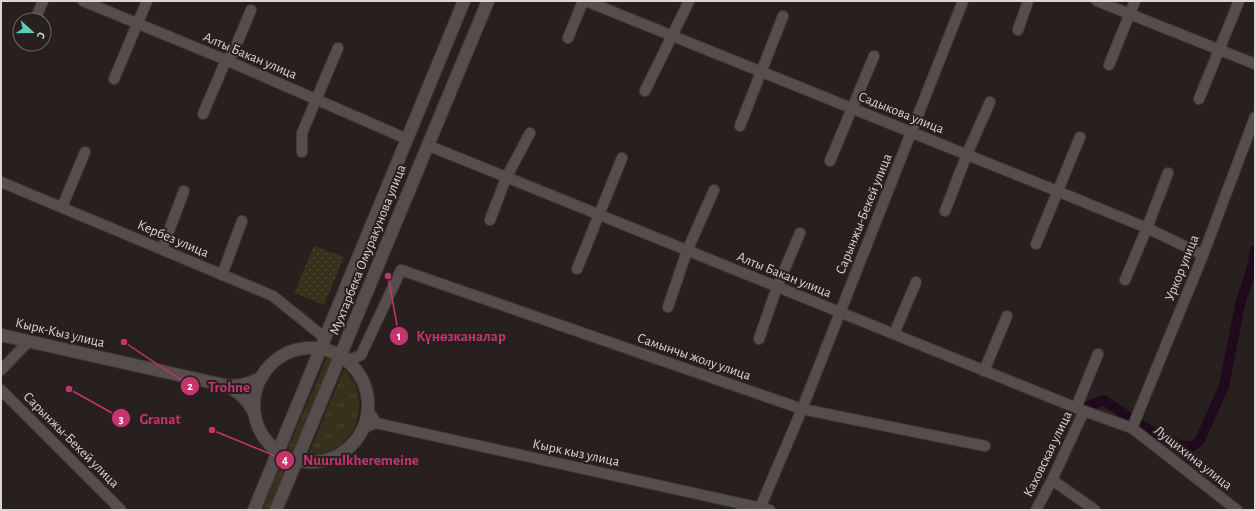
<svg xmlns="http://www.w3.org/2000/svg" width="1256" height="511" viewBox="0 0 1256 511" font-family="'Alegreya Sans',sans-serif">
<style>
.grass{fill:url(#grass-tufts)}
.park{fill:url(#park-dots)}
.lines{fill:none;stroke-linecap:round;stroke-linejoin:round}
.canal{stroke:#1f0a1d;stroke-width:10}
.street-casing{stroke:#403b3a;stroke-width:12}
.secondary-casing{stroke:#403b3a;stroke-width:14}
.street{stroke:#564e4d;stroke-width:10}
.secondary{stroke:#564e4d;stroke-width:12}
.labels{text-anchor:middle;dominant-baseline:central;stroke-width:4;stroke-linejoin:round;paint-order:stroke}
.street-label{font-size:14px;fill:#dad6d5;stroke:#27201f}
.leader{fill:none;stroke:#c6346d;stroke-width:1.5}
.callout-dot{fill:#c6346d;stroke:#27201f;stroke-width:1.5}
.mark-label{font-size:12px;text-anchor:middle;font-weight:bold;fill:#fff}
.callout-label{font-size:15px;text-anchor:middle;font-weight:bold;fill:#c6346d;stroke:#27201f;stroke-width:4;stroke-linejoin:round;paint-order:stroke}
</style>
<defs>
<pattern id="grass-tufts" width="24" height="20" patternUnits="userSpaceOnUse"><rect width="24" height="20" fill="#38301a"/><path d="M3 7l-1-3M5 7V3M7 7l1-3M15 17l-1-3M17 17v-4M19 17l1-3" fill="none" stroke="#4b4430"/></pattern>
<pattern id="park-dots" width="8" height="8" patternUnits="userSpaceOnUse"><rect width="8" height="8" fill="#38301a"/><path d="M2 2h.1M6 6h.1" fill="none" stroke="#4b4430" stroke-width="1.8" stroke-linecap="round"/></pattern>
</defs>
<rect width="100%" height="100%" fill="#27201f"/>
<g class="grass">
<path d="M 327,357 L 333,360 L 294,452 C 290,452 290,451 288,448 Z"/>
<path d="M 344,369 C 347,373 351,377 354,382 C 365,404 359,435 335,448 C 327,453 318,454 308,455 Z"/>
<path d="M 283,466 L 288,469 L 272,510 L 262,510 L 278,469 Z"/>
</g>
<path class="park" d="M 314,246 L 344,257 L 324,305 L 294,293 Z"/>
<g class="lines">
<g class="canal">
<path d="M 1083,408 L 1104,400 L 1129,417"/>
<path d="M 1139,424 L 1168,440 L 1181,446 L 1193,446 L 1200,440 L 1224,386 L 1240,305 L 1252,267 L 1255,250"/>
</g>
<defs>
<g id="street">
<path d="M 83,1 L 226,60 L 407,139"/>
<path d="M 586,1 L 1057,191 L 1147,228 L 1203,255"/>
<path d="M 1097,1 L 1255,64"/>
<path d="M 35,20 L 43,1"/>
<path d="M 1018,30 L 1028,1"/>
<path d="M 568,38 L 583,1"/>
<path d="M 1109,65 L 1135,1"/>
<path d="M 114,79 L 147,1"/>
<path d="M 645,91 L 689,1"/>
<path d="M 1199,99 L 1239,1"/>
<path d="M 203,114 L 226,60 L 233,53 L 251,10"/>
<path d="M 740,126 L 783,16"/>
<path d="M 427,145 L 1084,411 L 1132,428 L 1237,510"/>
<path d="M 302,152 L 302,133 L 338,48"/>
<path d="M 830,161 L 874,56"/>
<path d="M 1,182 L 273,296 L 325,338"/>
<path d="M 62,207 L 85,152"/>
<path d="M 945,211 L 967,154 L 990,102"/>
<path d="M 490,220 L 506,178 L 530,133"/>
<path d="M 1036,244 L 1080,137"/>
<path d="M 162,249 L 184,191"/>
<path d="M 577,269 L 622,158"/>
<path d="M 222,275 L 242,221"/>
<path d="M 1125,280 L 1147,228 L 1168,173"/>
<path d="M 668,307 L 687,251 L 714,190"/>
<path d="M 894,334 L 916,282"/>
<path d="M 759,339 L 777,287 L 800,233"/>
<path d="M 340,356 L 352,359 L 361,355 L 401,270 L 802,409 L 985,446"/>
<path d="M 1,370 L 28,342"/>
<path d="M 984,371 L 1007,316"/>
<path d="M 1,390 L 121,510"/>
<path d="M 367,408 L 376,423"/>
<path d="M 1076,408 L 1098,354"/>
<path d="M 1132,428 L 1203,255 L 1255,117"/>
<path d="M 360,432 L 366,427 L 376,423 L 770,510"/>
<path d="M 1052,480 L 1095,510"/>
<path d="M 741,510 L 760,508 L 802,409 L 963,1"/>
<path d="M 1036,510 L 1052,480 L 1084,411"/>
</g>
<g id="secondary">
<path d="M 1,335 L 228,386 C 242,386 250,384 262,377"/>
<circle cx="311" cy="405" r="57"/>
<path d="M 228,386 C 241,394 247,399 254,412"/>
<path d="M 254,510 L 464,1"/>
<path d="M 276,510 L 488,1"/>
</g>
</defs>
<use href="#street" class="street-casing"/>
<use href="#secondary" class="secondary-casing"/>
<use href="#street" class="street"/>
<use href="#secondary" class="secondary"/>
</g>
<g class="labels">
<g class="street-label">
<text transform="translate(250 56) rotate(23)">Алты Бакан улица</text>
<text transform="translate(901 113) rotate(22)">Садыкова улица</text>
<text transform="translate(864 214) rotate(-68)">Сарынжы-Бекей улица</text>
<text transform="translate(173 239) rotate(23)">Кербез улица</text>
<text transform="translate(368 250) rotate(-68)">Мухтарбека Омуракунова улица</text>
<text transform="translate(1182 268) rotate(-68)">Уркор улица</text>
<text transform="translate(784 275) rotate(22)">Алты Бакан улица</text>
<text transform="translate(60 333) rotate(13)">Кырк-Кыз улица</text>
<text transform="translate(694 357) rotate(19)">Самынчы жолу улица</text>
<text transform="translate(71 440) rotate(45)">Сарынжы-Бекей улица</text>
<text transform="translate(576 453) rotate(12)">Кырк кыз улица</text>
<text transform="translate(1048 454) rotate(-64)">Каховская улица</text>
<text transform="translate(1193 458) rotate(38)">Лущихина улица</text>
</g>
</g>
<path class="leader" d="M388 276L399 336M124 342L190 386M69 389L121 418M212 430L285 460"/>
<g class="callout-dot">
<circle cx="388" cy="276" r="4"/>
<circle cx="124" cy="342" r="4"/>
<circle cx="69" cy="389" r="4"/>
<circle cx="212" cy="430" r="4"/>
<circle cx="399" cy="336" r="10"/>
<circle cx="190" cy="386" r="10"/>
<circle cx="121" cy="418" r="10"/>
<circle cx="285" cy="460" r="10"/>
</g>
<g class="mark-label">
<text x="399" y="340">1</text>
<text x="190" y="390">2</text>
<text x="121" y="423">3</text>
<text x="285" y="464">4</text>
</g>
<g class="callout-label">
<text x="461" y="341">Күнөзканалар</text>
<text x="229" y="392">Trohne</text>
<text x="160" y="424">Granat</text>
<text x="361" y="465">Nuurulkheremeine</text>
</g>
<rect width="1256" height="511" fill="none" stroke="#dad6d5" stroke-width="4"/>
<g transform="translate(32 32) rotate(111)"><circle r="19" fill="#27201f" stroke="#6f6968"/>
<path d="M0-3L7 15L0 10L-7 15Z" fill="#5acebd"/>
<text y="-6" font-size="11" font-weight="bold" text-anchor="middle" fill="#dad6d5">С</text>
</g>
</svg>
